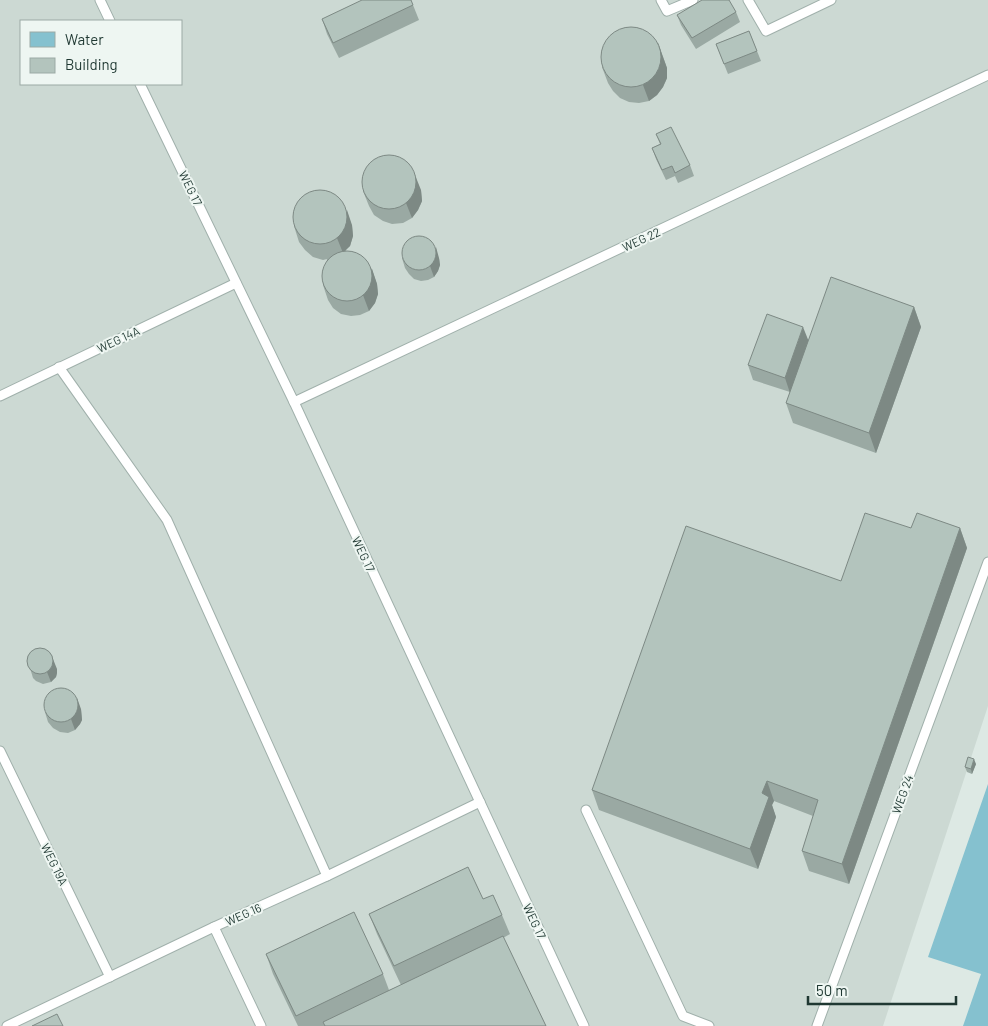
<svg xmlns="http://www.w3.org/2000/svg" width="988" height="1026" viewBox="0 0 988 1026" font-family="Barlow,sans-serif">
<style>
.built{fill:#ccd9d3;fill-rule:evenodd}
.water{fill:#85c1cf}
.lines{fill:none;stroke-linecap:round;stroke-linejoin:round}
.lane-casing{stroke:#a0b0ab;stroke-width:11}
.lane{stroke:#fff;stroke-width:9}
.wall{fill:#9aa9a3}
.shaded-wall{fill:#7d8984}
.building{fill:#b3c4bd;stroke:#7d8984}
.labels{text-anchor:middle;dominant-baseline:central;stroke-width:4;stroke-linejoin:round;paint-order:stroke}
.street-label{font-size:12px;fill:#1f3832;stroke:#eef6f2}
</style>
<rect width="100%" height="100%" fill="#dde9e4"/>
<path class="built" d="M 0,0 L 988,0 L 988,706 L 883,1026 L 0,1026 ZM 21,21 L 181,21 L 181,84 L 21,84 Z"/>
<path class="water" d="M 988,784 L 988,1026 L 963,1026 L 981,974 L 928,957 Z"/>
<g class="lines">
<defs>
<g id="lane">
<path d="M 100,0 L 110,21"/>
<path d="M 661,0 L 667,11 L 693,0"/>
<path d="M 748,0 L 766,31 L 831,0"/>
<path d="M 140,84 L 294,402 L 584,1026"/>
<path d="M 59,367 L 167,520 L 327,876"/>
<path d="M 0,396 L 236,283"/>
<path d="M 294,402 L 988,75"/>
<path d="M 0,751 L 110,977"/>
<path d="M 586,810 L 683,1016 L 709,1026"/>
<path d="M 214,927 L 261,1026"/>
<path d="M 7,1026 L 214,927 L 327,876 L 480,802"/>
<path d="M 817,1026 L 988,562"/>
</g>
</defs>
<use href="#lane" class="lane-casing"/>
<use href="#lane" class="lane"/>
</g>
<g class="wall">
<path d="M 413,5 L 419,20 L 339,58 L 327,34 L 322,19 Z"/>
<path d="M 736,12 L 740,22 L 696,49 L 681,25 L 677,15 Z"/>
<path d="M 749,31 L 761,61 L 728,74 L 716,44 Z"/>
<path d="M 658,43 L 667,68 L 667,78 L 663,87 L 657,95 L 649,101 L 639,103 L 629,102 L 620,98 L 613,91 L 608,83 L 602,67 Z"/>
<path d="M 656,134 L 690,165 L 694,176 L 678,183 L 675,176 L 666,180 L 656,159 L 652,148 L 660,144 Z"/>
<path d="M 421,190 L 422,201 L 418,210 L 412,218 L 403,223 L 392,224 L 383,221 L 374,215 L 369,206 L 363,191 Z"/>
<path d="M 352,225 L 353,236 L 350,246 L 345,250 L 372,269 L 377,284 L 378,294 L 375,303 L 369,311 L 360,315 L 351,316 L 341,314 L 333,308 L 328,300 L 323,285 L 327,259 L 323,260 L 313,257 L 305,250 L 299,242 L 294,226 Z"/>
<path d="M 402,258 L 439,258 L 440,265 L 438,271 L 434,277 L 428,280 L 421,281 L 414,279 L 409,274 L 405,268 Z"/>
<path d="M 914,307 L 921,327 L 876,453 L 793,423 L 786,403 L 790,392 L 753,380 L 748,365 L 808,341 Z"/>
<path d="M 911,528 L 960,528 L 967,548 L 849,884 L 809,871 L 802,851 L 813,816 L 774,801 L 772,805 L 776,817 L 758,869 L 599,810 L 592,790 L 841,581 Z"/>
<path d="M 30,668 L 57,669 L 57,673 L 56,677 L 51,682 L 43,684 L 36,681 L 33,678 Z"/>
<path d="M 81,709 L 82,720 L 80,724 L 75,730 L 68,733 L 60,732 L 53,728 L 48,722 L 45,712 Z"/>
<path d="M 976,764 L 972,774 L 967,772 L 965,767 Z"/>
<path d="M 483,899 L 502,915 L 510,934 L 503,938 L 546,1026 L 298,1026 L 273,974 L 266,954 L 383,974 L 389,990 L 401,985 L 377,934 L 369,914 Z"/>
</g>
<g class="shaded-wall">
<path d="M 658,43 L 667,68 L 667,78 L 663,87 L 657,95 L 649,101 L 643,85 Z"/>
<path d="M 415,175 L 421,190 L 422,201 L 418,210 L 412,218 L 406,203 Z"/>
<path d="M 347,210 L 352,225 L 353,236 L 350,246 L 343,253 L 337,238 Z"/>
<path d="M 436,247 L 439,258 L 440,265 L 438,271 L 434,277 L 430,266 Z"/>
<path d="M 372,269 L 377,284 L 378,294 L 375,303 L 369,311 L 363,295 Z"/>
<path d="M 914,307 L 921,327 L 876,453 L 869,433 Z"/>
<path d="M 803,327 L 809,342 L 790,393 L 785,378 Z"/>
<path d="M 960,528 L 967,548 L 849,884 L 842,864 Z"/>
<path d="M 53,659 L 57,669 L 57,673 L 56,677 L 51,682 L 47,672 Z"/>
<path d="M 77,698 L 81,709 L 82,720 L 80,724 L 75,730 L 71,719 Z"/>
<path d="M 974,759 L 976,764 L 972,774 L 971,769 Z"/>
<path d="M 767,781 L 774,801 L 772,805 L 776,817 L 758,869 L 750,849 L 762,793 Z"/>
</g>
<g class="building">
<path d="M 362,0 L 411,0 L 413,5 L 333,43 L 322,19 Z"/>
<path d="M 702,0 L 729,0 L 736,12 L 692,38 L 677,15 Z"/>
<circle cx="631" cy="57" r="30"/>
<path d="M 749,31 L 757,51 L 724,64 L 716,44 Z"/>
<path d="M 671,127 L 690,165 L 675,173 L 672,166 L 662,170 L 652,148 L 661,144 L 656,134 Z"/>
<circle cx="389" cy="182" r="27"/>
<circle cx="320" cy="217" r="27"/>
<circle cx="419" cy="253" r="17"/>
<circle cx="347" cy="276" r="25"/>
<path d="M 831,277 L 914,307 L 869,433 L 786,403 Z"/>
<path d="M 767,314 L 803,327 L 785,378 L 748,365 Z"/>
<path d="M 865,513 L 911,528 L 917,513 L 960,528 L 842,864 L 802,851 L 818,800 L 767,781 L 762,793 L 769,797 L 750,849 L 592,790 L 686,526 L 841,581 Z"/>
<circle cx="40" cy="661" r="13"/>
<circle cx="61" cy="705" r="17"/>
<path d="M 968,757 L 974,759 L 971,769 L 965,767 Z"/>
<path d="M 468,867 L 483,899 L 493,895 L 502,915 L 394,966 L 369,914 Z"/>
<path d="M 354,912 L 383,974 L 296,1016 L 266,954 Z"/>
<path d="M 503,936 L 546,1026 L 325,1026 L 323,1022 Z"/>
<path d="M 57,1014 L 63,1026 L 32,1026 Z"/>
</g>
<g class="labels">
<g class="street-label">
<text transform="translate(191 188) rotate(64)">WEG 17</text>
<text transform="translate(641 239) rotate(-25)">WEG 22</text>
<text transform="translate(118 339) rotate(-25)">WEG 14A</text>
<text transform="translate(364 554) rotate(65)">WEG 17</text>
<text transform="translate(902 794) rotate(-70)">WEG 24</text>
<text transform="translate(55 864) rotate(64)">WEG 19A</text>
<text transform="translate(243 914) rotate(-24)">WEG 16</text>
<text transform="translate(535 921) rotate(65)">WEG 17</text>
</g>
</g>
<rect x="20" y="20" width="162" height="65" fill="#eef6f2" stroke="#9baaa5"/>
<rect x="30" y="32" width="25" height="15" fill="#85c1cf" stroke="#9baaa5"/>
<text x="65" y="45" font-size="15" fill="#1f3832">Water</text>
<rect x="30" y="58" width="25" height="15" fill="#b3c4bd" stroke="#9baaa5"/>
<text x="65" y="70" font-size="15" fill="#1f3832">Building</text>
<path d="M808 996v8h148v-8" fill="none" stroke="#1f3832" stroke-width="2.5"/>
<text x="816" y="996" font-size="15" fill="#1f3832" stroke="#eef6f2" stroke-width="4" paint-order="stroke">50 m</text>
</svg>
